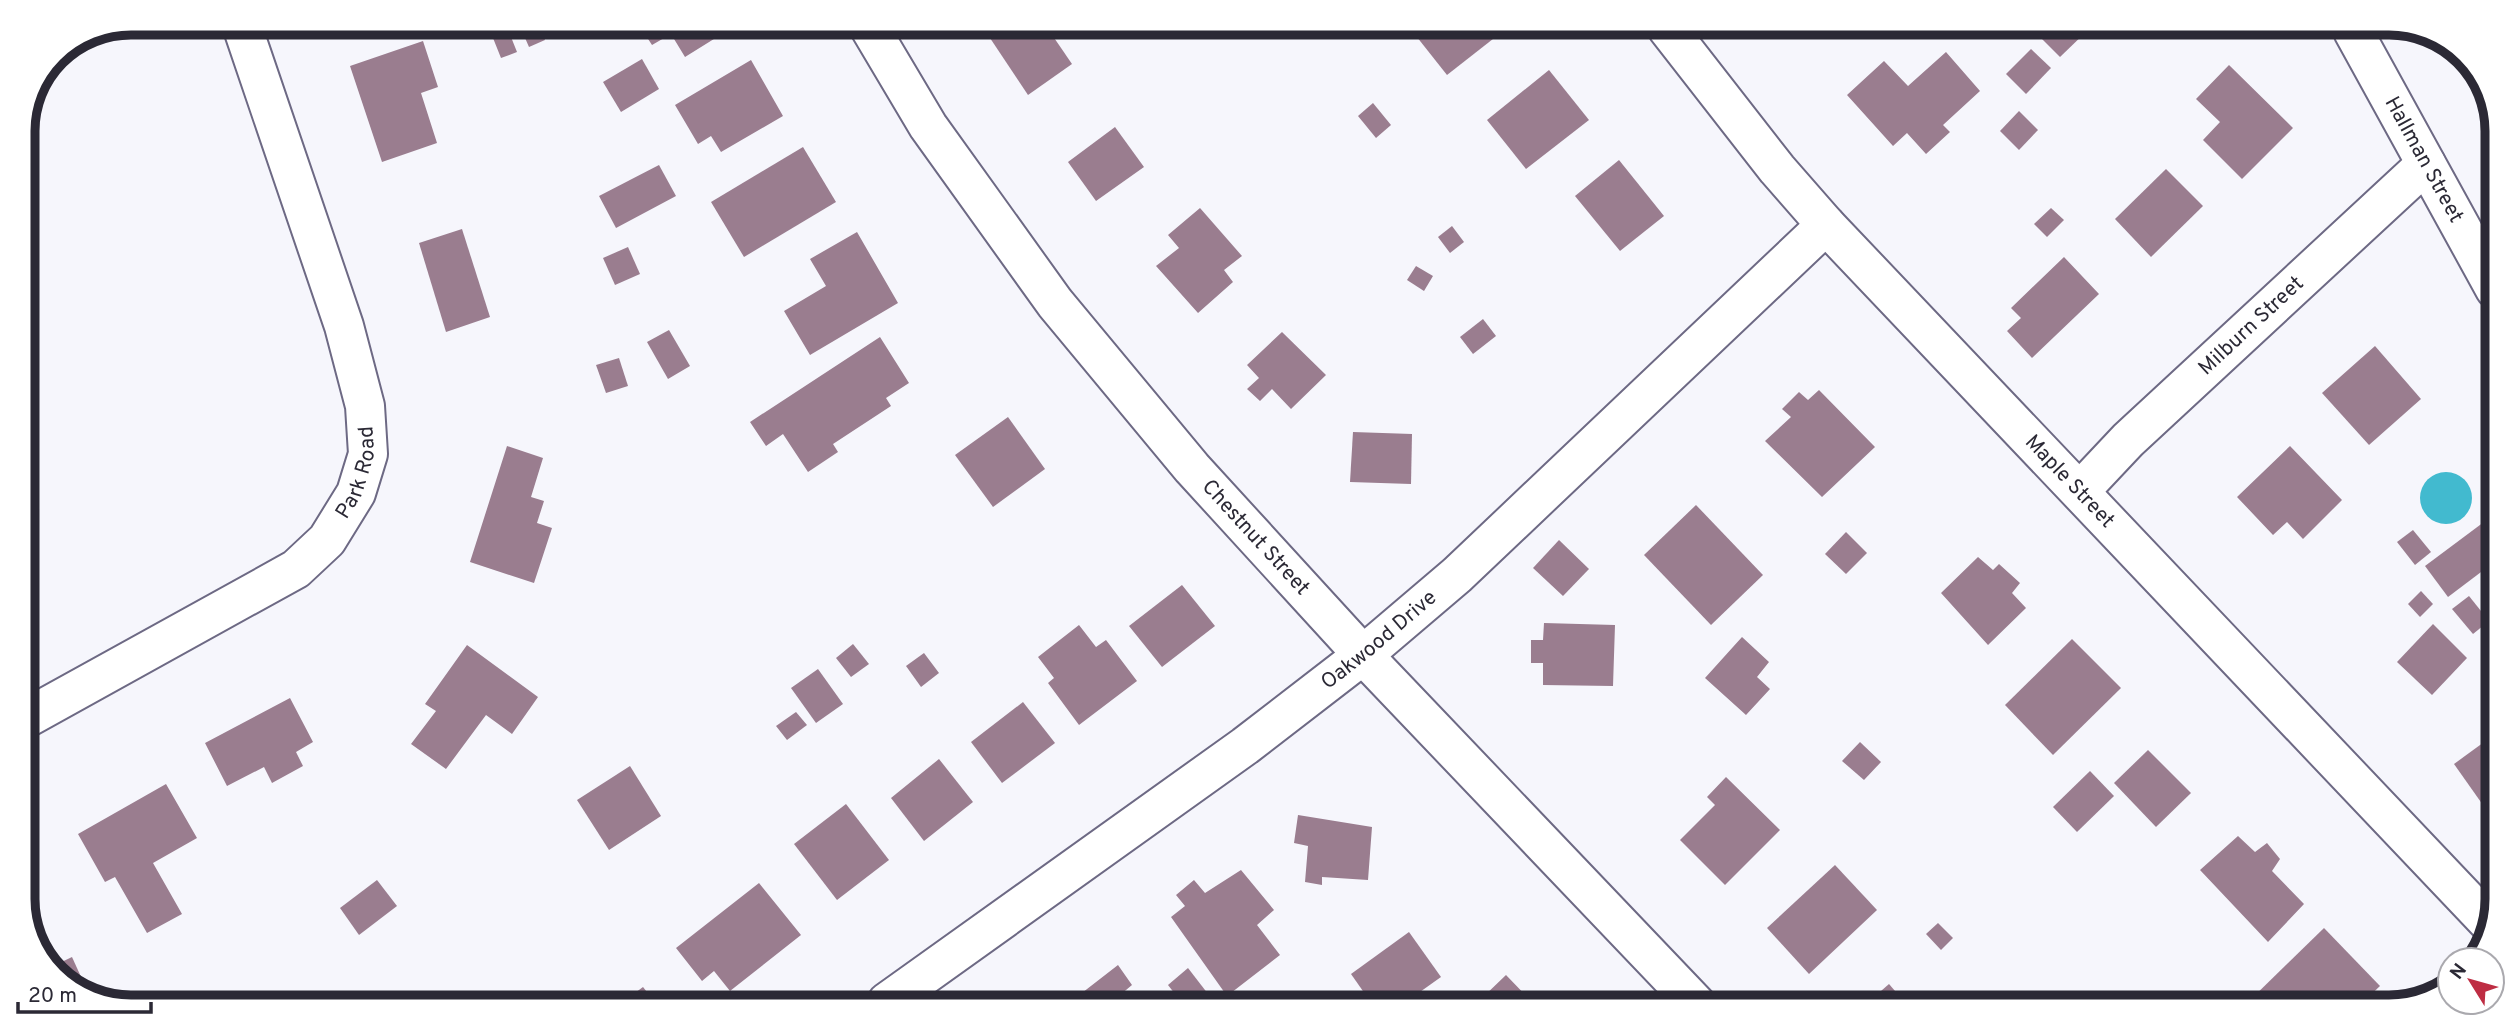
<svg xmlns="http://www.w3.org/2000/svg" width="2520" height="1030" viewBox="0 0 2520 1030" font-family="Overpass,sans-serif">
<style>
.water{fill:#42bacf}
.building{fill:#9a7d8f}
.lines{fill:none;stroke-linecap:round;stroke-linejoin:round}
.street-casing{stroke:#6d6984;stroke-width:42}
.street{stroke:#fff;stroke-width:38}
.labels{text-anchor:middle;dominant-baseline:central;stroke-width:7;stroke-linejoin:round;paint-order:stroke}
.street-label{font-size:21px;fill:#2b2935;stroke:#fff}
.rim{fill:none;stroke:#2b2935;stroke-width:9}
</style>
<rect width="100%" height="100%" fill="#f6f6fc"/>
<circle class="water" cx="2446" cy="498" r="26"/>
<g class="building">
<path d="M 445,24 L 496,24 L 497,26 L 448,39 Z"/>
<path d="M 519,24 L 539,24 L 545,40 L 529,47 Z"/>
<path d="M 639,25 L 728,25 L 730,29 L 685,57 L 671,34 L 652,45 Z"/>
<path d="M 1008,26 L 1046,26 L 1072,64 L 1028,95 L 990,38 Z"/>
<path d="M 1409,27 L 1476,27 L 1507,28 L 1447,75 Z"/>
<path d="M 2041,29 L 2047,29 L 2088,30 L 2060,57 L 2037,34 Z"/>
<path d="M 509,32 L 517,52 L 501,58 L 493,38 Z"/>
<path d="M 423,41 L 438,87 L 421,93 L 437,143 L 382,162 L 350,66 Z"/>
<path d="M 2031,49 L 2051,68 L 2026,94 L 2006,74 Z"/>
<path d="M 1946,52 L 1980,91 L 1943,125 L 1950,132 L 1926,154 L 1907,133 L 1893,146 L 1847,95 L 1884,61 L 1908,86 Z"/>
<path d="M 642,59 L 659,89 L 621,112 L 603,82 Z"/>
<path d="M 751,60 L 783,116 L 721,152 L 711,136 L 698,144 L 675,105 Z"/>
<path d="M 2229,65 L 2293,128 L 2242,179 L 2203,140 L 2220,122 L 2196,99 Z"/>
<path d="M 1549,70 L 1589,120 L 1526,169 L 1487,120 Z"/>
<path d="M 1373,103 L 1391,125 L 1376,138 L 1358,116 Z"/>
<path d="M 2019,111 L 2038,130 L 2019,150 L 2000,131 Z"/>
<path d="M 1115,127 L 1144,167 L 1096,201 L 1068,162 Z"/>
<path d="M 803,147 L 836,202 L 744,257 L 711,202 Z"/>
<path d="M 1619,160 L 1664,216 L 1620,251 L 1575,196 Z"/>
<path d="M 659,165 L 676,196 L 616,228 L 599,196 Z"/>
<path d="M 2166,169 L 2203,206 L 2151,257 L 2115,219 Z"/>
<path d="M 1200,208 L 1242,256 L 1224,270 L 1233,282 L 1198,313 L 1156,266 L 1179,248 L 1168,235 Z"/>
<path d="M 2051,208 L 2064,220 L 2047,237 L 2034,224 Z"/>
<path d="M 1452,226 L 1464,242 L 1450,253 L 1438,237 Z"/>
<path d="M 462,229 L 490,317 L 446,332 L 419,243 Z"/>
<path d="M 857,232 L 898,303 L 810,355 L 784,311 L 826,286 L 810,259 Z"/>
<path d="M 628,247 L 640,274 L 615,285 L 603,258 Z"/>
<path d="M 2064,257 L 2099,294 L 2032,358 L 2007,331 L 2021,318 L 2011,308 Z"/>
<path d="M 1416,266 L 1433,276 L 1424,291 L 1407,280 Z"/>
<path d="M 1483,319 L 1496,336 L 1473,354 L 1460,337 Z"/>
<path d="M 669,330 L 690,366 L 668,379 L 647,342 Z"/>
<path d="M 1282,332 L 1326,375 L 1291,409 L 1272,389 L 1260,401 L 1247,389 L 1259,378 L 1247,365 Z"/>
<path d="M 880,337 L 909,383 L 886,398 L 891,406 L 833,444 L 838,452 L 808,472 L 783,434 L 766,446 L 750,422 Z"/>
<path d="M 2375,346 L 2421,399 L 2369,445 L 2322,393 Z"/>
<path d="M 619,358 L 628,386 L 606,393 L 596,365 Z"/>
<path d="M 1819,390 L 1875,447 L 1822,497 L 1765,441 L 1791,417 L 1782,409 L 1799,392 L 1808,400 Z"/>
<path d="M 1008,417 L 1045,469 L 993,507 L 955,455 Z"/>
<path d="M 1353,432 L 1412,434 L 1411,484 L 1350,482 Z"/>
<path d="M 507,446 L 543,458 L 531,497 L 544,501 L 537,523 L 552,528 L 534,583 L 470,562 Z"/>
<path d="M 2290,446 L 2342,500 L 2303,539 L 2287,522 L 2273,535 L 2237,497 Z"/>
<path d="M 1696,505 L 1763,575 L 1711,625 L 1644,555 Z"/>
<path d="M 2492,516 L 2493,563 L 2448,597 L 2425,566 Z"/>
<path d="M 2413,530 L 2431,552 L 2415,565 L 2397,542 Z"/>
<path d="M 1846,532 L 1867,553 L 1846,574 L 1825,554 Z"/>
<path d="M 1559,540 L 1589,569 L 1563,596 L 1533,568 Z"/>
<path d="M 1978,557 L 1993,570 L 1999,564 L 2020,583 L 2012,593 L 2026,608 L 1988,645 L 1941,593 Z"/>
<path d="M 1182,585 L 1215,626 L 1162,667 L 1129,626 Z"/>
<path d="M 2421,591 L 2433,604 L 2420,617 L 2408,604 Z"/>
<path d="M 2469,596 L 2489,621 L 2473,634 L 2452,609 Z"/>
<path d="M 1544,623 L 1615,625 L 1613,686 L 1543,685 L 1543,663 L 1531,663 L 1531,640 L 1543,640 Z"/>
<path d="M 2433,624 L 2467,658 L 2432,695 L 2397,662 Z"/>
<path d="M 1079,625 L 1096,647 L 1106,640 L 1137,681 L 1079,725 L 1048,683 L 1054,678 L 1038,657 Z"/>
<path d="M 1742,637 L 1769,662 L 1757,677 L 1770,689 L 1746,715 L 1705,678 Z"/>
<path d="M 2072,639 L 2121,688 L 2053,755 L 2005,705 Z"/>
<path d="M 853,644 L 869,664 L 851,677 L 836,658 Z"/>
<path d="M 467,645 L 538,697 L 512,734 L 486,715 L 446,769 L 411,744 L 436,711 L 425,704 Z"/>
<path d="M 924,653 L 939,673 L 921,687 L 906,666 Z"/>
<path d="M 818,669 L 843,704 L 816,723 L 791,688 Z"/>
<path d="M 290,698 L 313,742 L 296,752 L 303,766 L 272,783 L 264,767 L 227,786 L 205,743 Z"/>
<path d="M 1023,702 L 1055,743 L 1002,783 L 971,742 Z"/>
<path d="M 796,712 L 807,725 L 787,740 L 776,726 Z"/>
<path d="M 2491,737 L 2490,815 L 2454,764 Z"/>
<path d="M 1860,742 L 1881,762 L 1864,780 L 1842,761 Z"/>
<path d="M 2148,750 L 2191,793 L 2156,827 L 2114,783 Z"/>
<path d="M 939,759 L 973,802 L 924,841 L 891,798 Z"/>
<path d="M 630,766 L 661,816 L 609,850 L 577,800 Z"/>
<path d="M 2090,771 L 2114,796 L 2077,832 L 2053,807 Z"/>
<path d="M 1726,777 L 1780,830 L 1725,885 L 1680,840 L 1715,805 L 1707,797 Z"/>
<path d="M 166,784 L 197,838 L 153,863 L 182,914 L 147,933 L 115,877 L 105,882 L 78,834 Z"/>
<path d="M 846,804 L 889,860 L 837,900 L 794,844 Z"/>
<path d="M 1298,815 L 1372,827 L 1368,880 L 1322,877 L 1322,885 L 1305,882 L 1308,846 L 1294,843 Z"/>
<path d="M 2238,836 L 2255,852 L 2267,843 L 2280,859 L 2272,871 L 2304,904 L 2268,942 L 2200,870 Z"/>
<path d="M 1835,865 L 1877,910 L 1809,974 L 1767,928 Z"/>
<path d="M 1241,870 L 1274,910 L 1257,925 L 1280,955 L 1227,996 L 1171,917 L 1185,906 L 1176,895 L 1194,880 L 1205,893 Z"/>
<path d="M 377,880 L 397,906 L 359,935 L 340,908 Z"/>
<path d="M 759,883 L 801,935 L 730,991 L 714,971 L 702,981 L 676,948 Z"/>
<path d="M 1938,923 L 1953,938 L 1941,950 L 1926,934 Z"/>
<path d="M 2324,928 L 2380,986 L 2358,1007 L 2243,1007 Z"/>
<path d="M 1409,932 L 1441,977 L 1403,1004 L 1372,1004 L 1351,974 Z"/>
<path d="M 72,957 L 91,999 L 49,968 Z"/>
<path d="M 1118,965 L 1132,985 L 1120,995 L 1126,1003 L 1069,1003 Z"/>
<path d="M 1188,968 L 1215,1003 L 1182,1003 L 1168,985 Z"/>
<path d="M 1506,975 L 1534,1004 L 1461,1004 L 1474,992 L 1481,999 Z"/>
<path d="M 1889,984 L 1908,1006 L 1865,1005 Z"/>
<path d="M 643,987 L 654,1001 L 624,1001 Z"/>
</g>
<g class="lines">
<defs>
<g id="street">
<path id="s1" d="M 868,25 L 928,126 L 1055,303 L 1192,468 L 1363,655 L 1697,1005"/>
<path id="s2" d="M 1667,28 L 1777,169 L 1826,225 L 2489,923"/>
<path id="s3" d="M 2353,31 L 2495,289"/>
<path id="s4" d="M 2080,491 L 2128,440 L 2426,164"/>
<path id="s5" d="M 23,720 L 296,569 L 327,540 L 356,493 L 368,454 L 365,406 L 344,326 L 241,23"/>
<path id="s6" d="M 887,1002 L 1245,746 L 1363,655 L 1457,575 L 1826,225"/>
</g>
</defs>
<use href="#street" class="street-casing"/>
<use href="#street" class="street"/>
</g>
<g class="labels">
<g class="street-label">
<text stroke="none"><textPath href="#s3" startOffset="147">Hallman Street</textPath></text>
<text stroke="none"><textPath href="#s4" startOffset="238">Milburn Street</textPath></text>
<text stroke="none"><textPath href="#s5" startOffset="430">Park Road</textPath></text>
<text stroke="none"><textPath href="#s2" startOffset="607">Maple Street</textPath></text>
<text stroke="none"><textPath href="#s1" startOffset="644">Chestnut Street</textPath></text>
<text stroke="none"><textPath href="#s6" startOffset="611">Oakwood Drive</textPath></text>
</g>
</g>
<path d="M0 0H2520V1030H0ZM131 35H2389A96 96 0 0 1 2485 131V899A96 96 0 0 1 2389 995H131A96 96 0 0 1 35 899V131A96 96 0 0 1 131 35Z" fill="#fff" fill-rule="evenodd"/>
<path class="rim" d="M131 35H2389A96 96 0 0 1 2485 131V899A96 96 0 0 1 2389 995H131A96 96 0 0 1 35 899V131A96 96 0 0 1 131 35Z"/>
<g transform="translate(2471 981) rotate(307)"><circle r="33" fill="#ffffff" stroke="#aaa9ae" stroke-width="2"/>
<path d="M0-5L12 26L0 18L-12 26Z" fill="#be2d43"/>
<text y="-10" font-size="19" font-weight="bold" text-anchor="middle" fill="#2b2935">N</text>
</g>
<path d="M18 1002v10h133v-10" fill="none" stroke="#2b2935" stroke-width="3.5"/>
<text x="28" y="1002" font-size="21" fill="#2b2935" stroke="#ffffff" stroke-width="5" paint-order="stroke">20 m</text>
</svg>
